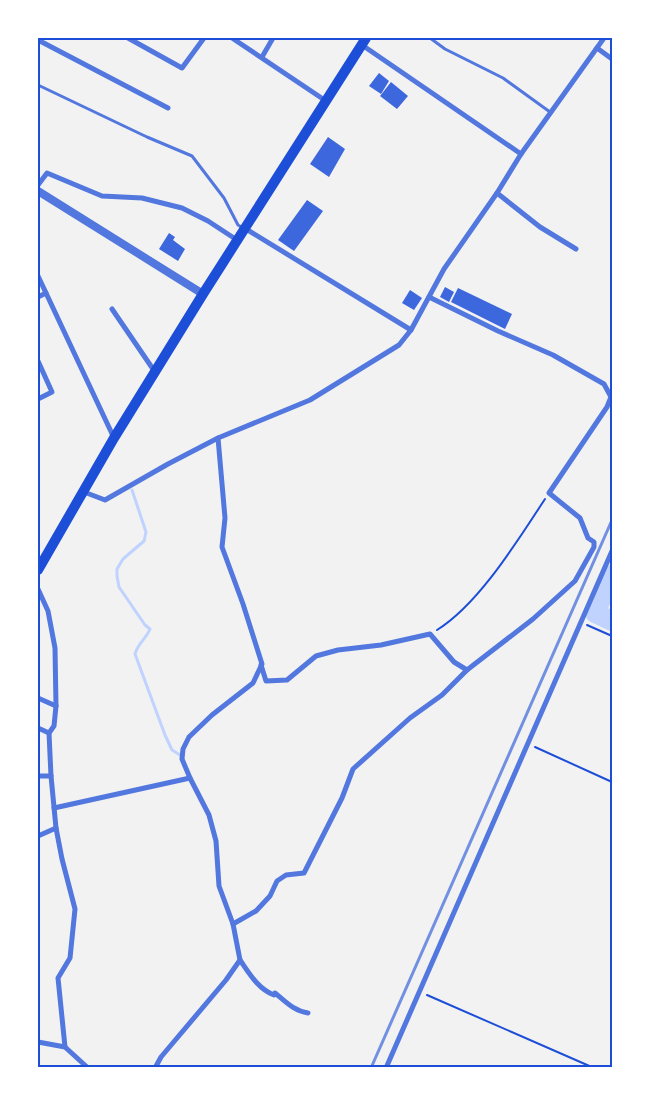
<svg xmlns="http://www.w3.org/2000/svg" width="650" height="1105" viewBox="0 0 650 1105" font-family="'DejaVu Sans',sans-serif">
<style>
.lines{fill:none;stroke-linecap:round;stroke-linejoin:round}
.stream{stroke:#bfd3fe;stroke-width:3}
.river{stroke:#bfd3fe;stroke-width:20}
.building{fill:#3d67dc}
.path{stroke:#1d4ed8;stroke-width:2}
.service{stroke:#5277de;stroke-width:3}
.minor{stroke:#5277de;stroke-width:5}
.tertiary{stroke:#5277de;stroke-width:8}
.primary{stroke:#1d4ed8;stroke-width:10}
.rail{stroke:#7290e2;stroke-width:3}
.neatline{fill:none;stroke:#1d4ed8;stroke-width:2}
</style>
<rect width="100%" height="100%" fill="#f2f2f2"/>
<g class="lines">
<path class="stream" d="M 132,490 L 146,532 L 144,541 L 123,559 L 117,569 L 117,576 L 119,587 L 145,625 L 150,629 C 146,639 138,643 135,654 L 165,735 L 172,750 L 180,755"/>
<path class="river" d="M 612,575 L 595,613 L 612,621"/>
</g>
<g class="building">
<path d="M 379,73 L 389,81 L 381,94 L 369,86 Z"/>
<path d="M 391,82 L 408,96 L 397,109 L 380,96 Z"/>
<path d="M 328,137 L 345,149 L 329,177 L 310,164 Z"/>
<path d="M 307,200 L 323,211 L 294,251 L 278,240 Z"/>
<path d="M 169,233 L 175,237 L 173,240 L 185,249 L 178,261 L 159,249 Z"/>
<path d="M 445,287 L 454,292 L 449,302 L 440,297 Z"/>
<path d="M 458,288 L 512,314 L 505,329 L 451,302 Z"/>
<path d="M 410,290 L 422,298 L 414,310 L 402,303 Z"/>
</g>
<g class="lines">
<g class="path">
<path d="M 587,625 L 612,636"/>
<path d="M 437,630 C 479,604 518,540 545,499"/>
<path d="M 535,747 L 612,782"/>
<path d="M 427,995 L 594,1068"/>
</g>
<g class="service">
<path d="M 430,38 L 445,49 L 503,78 L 550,112"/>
<path d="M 38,85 L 147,137 L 192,156 L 224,198 L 238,225 L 243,228"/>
</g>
<g class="minor">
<path d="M 128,38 L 182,68 L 204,38"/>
<path d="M 232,38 L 326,101"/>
<path d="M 38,40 L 168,108"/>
<path d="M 362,45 L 521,154"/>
<path d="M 597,48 L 612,59"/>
<path d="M 262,57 L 273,38"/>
<path d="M 38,185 L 47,173 L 102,196 L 142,198 L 182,208 L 208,221 L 237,240"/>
<path d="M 497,193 L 540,227 L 576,249"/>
<path d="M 246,229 L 411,330"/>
<path d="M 38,276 L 46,293"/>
<path d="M 38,297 L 46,293 L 114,438"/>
<path d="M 429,297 L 498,331 L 553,355 L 604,384 L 611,397 L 607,407 L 549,493 L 580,518 L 588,538 L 594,542 L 594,547 L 575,581 L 533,619 L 467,670"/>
<path d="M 112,309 L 155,372"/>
<path d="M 38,361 L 52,392 L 38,399"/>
<path d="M 84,492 L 105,500 L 168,464 L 218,438 L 310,400 L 399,345 L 411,330 L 444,269 L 497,193 L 521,154 L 604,38"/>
<path d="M 38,589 L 48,611 L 55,648 L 56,706 L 54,726 L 49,733 L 51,776 L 56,828 L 62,859 L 75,909 L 70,958 L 58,978 L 65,1047 L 88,1068"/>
<path d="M 38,698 L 56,706"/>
<path d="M 38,728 L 49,733"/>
<path d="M 38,776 L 51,776"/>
<path d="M 54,808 L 190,778"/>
<path d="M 38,836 L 56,828"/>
<path d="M 233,924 L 256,911 L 270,896 L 277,881 L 286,875 L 304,873 L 342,798 L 353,769 L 410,718 L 442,695 L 467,670 L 454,662 L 430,634 L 381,645 L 338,650 L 316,656 L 287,680 L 266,681 L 261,665"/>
<path d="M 240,960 C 249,973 258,989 274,995 L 275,993 C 286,1002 294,1011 308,1013"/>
<path d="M 38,1042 L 65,1047"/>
<path d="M 155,1068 L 161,1057 L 226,980 L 240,960 L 233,924 L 219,886 L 216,841 L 209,815 L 190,778 L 182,759 L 183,749 L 189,737 L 212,715 L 253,683 L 262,664 L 243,604 L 222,547 L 225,518 L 218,438"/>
<path d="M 386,1068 L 612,551"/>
</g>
<path class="tertiary" d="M 38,191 L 203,294"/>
<path class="primary" d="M 38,570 L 114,438 L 203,294 L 366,38"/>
<path class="rail" d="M 371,1068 L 612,520"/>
</g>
<rect width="650" height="1105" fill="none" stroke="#ffffff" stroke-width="78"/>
<rect x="39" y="39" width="572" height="1027" class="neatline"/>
</svg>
